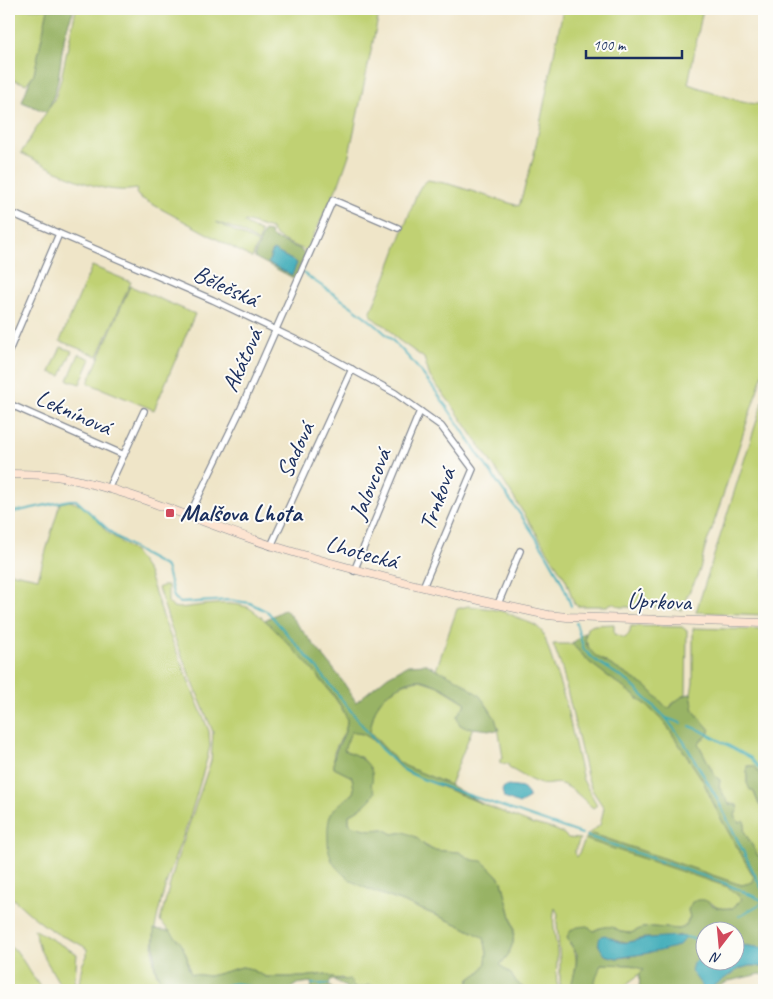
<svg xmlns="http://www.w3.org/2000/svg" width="773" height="999" viewBox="0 0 773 999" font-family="Caveat,sans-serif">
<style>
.green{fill:#c0d173;stroke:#6e8068}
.forest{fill:#98b365;stroke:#5a7162;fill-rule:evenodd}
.water{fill:#3aaab8;stroke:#2a6c8b}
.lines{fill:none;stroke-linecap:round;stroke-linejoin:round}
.stream{stroke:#3aaab8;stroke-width:2}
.street-casing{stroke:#858a93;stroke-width:8}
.secondary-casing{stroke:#858a93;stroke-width:9}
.street{stroke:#fff;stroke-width:5.5}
.secondary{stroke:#fde4d1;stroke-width:8}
.poi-dot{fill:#d1495b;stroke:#fdfcf7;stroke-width:2}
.labels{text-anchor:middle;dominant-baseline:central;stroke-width:4;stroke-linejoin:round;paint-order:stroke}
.street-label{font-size:24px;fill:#1b2f5e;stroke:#fdfcf7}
.poi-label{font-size:24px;font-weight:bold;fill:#1b2f5e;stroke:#fdfcf7;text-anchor:start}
</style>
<rect width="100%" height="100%" fill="#fdfcf7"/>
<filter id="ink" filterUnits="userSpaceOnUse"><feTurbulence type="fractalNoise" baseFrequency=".02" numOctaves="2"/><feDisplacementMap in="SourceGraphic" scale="10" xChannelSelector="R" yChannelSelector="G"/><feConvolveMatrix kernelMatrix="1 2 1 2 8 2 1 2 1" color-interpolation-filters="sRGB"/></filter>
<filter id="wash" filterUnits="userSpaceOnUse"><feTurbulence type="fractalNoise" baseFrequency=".0096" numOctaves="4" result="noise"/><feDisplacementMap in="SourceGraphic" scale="20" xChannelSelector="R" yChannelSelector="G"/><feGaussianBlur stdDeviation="1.12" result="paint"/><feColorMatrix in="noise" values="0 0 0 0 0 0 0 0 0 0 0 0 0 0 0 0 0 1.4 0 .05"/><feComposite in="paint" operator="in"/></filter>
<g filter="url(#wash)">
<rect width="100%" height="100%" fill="#efe5c8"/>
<g class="green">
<path d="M 9,9 L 48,9 L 34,74 L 26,84 L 9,78 Z"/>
<path d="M 76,9 L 380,9 L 349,155 L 340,181 L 306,251 C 295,244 275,241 271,229 L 245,221 L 244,223 L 261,232 L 259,242 L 238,230 L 216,222 L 258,243 L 252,258 L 139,197 L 136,193 L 137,189 C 98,196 56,170 21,153 L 55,98 L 61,79 Z"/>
<path d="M 563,9 L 703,9 L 688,84 L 742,102 L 764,105 L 764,370 L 710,535 C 703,548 703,564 697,577 C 691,590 686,595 682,610 L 662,607 L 621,607 L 612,603 L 607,606 L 577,606 L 574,603 L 566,580 L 495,468 L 452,405 L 430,377 L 424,358 L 397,339 L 386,326 L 378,322 L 371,316 L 371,311 L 386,276 L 417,193 L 421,186 L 428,180 L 449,184 L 519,206 L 533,159 Z"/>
<path d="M 92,266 L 131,282 L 98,356 L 60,341 Z"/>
<path d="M 130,286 L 195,314 L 154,410 L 88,383 Z"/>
<path d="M 61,347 L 72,351 L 61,376 L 50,372 Z"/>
<path d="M 79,354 L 91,359 L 80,384 L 68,380 Z"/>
<path d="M 764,398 L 764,615 L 696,612 Z"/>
<path d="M 70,501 L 81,505 L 98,520 L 106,531 L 134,552 L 148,572 L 167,628 L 209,731 L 210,746 L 207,759 C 199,786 192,813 182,839 C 170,871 144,940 156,972 C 159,979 165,985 170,990 L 78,990 L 82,965 L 87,956 L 87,949 C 79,942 66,939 56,933 C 39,923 22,907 9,895 L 9,725 L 10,714 L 9,711 L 9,572 L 38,578 L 60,503 Z"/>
<path d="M 162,586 L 168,586 L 168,602 L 173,607 L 179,608 C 201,606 225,600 247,607 C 265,614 346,702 347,721 C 347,733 337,742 334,753 C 333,757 334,763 334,768 L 352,777 L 354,789 L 353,793 L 344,800 L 332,861 C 347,883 378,893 402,902 C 429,913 459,923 484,938 L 487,952 L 486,963 L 480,972 L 470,979 L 466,990 L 381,990 L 370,985 C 354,989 356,990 342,978 L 335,979 L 326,974 L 303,977 L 266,977 L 248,968 L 242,967 L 210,976 L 191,974 C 188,968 189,961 186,955 C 181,941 170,932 160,921 L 176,862 L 211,761 L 213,732 L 175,639 L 158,588 Z"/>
<path d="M 468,606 C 481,607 495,609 508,613 C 513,615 517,618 522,620 C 533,624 538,625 544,635 L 565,700 L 583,780 L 597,805 L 593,808 C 582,799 574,788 561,784 C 555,782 548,786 541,784 C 530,781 519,773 509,768 L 508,764 L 500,763 L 500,759 L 503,758 C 501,746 500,732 495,720 C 485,695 460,679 436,670 L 457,609 Z"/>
<path d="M 614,624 L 614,634 L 625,638 L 629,634 L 631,626 L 682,627 L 687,631 L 686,694 L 672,704 L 670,708 L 666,707 L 647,687 L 596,656 L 590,650 L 585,639 L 587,628 L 594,625 Z"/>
<path d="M 693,628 L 764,630 L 764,782 L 754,766 L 747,766 L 747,783 L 753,790 L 759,805 L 764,803 L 764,859 L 758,856 L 744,831 L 745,824 L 738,822 L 735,815 L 738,809 L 737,805 L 729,804 L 719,787 L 720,780 L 715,776 L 698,743 L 707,736 L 710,730 L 694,711 L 691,694 L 693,682 Z"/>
<path d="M 553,644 L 572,644 L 589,662 L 644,703 L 665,723 L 702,779 L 720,817 L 754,877 L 753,882 L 743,885 L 738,884 L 593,834 L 589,836 L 728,887 L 742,899 L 733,908 C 725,908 717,910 712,903 L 688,910 L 690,917 L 686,925 L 680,929 L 652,927 L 642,928 L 631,933 L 620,932 L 616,928 L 599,928 L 569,943 C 582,957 574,974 570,990 L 562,990 L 560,989 L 560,961 L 557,923 L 558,914 L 555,908 C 551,923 556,937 557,951 C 558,964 554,978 559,990 L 526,990 L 515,981 L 511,974 L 500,965 L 508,955 L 513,943 L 514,929 L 502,881 L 494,872 L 482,862 L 472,860 L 459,852 L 433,850 L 404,832 L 393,834 L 384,829 L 370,830 L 353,826 L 349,823 L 349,815 L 361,808 L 371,785 L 367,764 L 362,758 L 344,750 L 350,732 L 363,734 L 370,738 L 399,767 L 408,773 L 534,825 L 534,824 C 544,827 561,829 568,838 L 580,839 L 574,853 L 577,857 L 588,834 L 600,825 L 604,808 L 592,790 L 587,776 L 562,668 Z"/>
<path d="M 420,680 L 438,686 L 466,703 L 457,716 L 459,724 L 464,727 L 473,727 L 450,785 L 405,766 L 396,760 L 370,732 C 371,723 374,710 379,702 C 388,691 406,681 420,680 Z"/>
<path d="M 34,929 L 77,954 L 74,990 L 63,990 L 40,950 Z"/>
<path d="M 9,947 L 16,950 L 42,990 L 9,990 Z"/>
<path d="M 601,964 L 631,965 L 645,970 L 619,990 L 573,990 L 597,973 Z"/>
</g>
<g class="forest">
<path d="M 48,9 L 74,9 C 71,17 67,26 65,35 C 59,62 61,88 46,112 L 22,102 L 30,80 L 34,74 Z"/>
<path d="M 264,231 L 270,232 L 272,237 L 276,239 L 300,249 L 305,255 L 295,279 L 254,257 ZM 273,250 L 297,263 L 292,275 L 268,262 Z"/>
<path d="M 285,609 C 309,640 336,668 356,702 L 388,676 L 408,665 L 426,664 L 459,680 L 480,696 L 495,718 L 499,731 L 464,727 L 459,724 L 457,716 L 466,703 C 453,694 438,684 422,680 C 408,678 386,692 379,703 C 374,711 371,723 370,733 L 396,760 L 405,766 L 450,785 L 481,803 L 408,773 L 399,767 L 370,738 L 363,734 L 351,732 L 344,750 C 359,756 378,765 371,785 L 375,792 C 370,803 359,809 349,815 L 349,823 L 353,826 L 370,830 L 384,829 L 393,834 L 404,832 L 416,837 L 425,846 L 433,850 L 459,852 L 472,860 L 482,861 L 494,872 L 502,881 L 514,929 L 513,943 L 508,955 L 500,965 L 511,974 L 515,981 L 526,990 L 466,990 L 470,979 L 480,972 L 486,963 L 487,952 L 484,938 C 458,923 428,912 400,901 C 379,893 352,886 337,868 C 330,861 328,849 328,840 C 327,810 332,811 353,793 L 354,789 L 352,777 L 334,768 C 331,748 347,738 347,721 C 346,701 282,637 265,620 Z"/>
<path d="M 585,632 C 584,643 588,648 596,656 L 647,687 L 666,707 L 670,708 C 674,702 683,694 691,694 L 694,711 L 710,730 L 707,736 L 698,743 L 715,776 L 720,780 L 719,787 L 729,804 L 736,805 L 738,809 L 735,815 L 738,822 L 744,821 L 745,824 L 744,831 L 758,856 L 764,859 L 764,948 L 741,945 L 736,946 L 736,932 L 706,932 L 705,954 L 693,963 L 710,988 C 725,977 745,960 764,968 L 764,975 L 760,974 L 729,981 L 712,990 L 639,990 L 640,973 L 644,970 L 631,965 L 601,964 L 592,990 L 570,990 L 576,967 L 577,954 L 567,938 C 570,927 577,927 587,926 L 594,931 C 603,926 612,924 620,932 L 631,933 L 642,928 L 652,927 L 680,929 L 686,925 L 690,917 L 688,910 L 692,902 C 710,895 708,907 720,908 C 724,909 729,908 733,908 L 742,899 L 728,887 L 587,840 L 589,836 L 593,834 L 738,884 L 742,885 L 753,882 L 754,877 L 720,817 L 702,779 L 665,723 L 644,703 L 589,662 L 572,644 ZM 680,935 L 682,942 L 678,946 L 627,957 L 617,958 L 605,955 L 598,944 L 613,938 L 619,942 L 628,942 L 644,938 L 667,938 Z"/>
<path d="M 747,766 L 755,766 L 764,782 L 764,803 L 760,806 L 753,790 L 750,790 L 747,783 Z"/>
<path d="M 154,929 L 170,931 L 181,943 L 187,957 L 188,967 L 191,974 L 210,976 L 242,967 L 248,968 L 266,977 L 303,977 L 326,974 L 335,979 L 350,980 L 354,988 L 361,989 L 370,985 L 381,990 L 350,990 L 336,981 L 331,980 L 328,985 L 334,990 L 304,990 L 312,989 L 311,982 L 297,984 L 288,990 L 203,989 L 170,990 L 159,978 L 155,966 Z"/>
</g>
<g class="water">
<path d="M 273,250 L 297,263 L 292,275 L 268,263 Z"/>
<path d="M 509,786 L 523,788 L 529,795 L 528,799 L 519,804 L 504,798 L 502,790 L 504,787 Z"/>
<path d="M 605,935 C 610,937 615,941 619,942 C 627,944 635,940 643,939 C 650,938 681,935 686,937 L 678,946 L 660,951 L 617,958 L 605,955 C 600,948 596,944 601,936 Z"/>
<path d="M 741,945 L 764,948 L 764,968 C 741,958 725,983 705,990 L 691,971 L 693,963 L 705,954 L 706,962 L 736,962 L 736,946 Z"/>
</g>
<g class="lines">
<g class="stream">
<path d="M 303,273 C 334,295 368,315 394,342 C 432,379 459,427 489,470 C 516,510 557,560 571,606"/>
<path d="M 9,513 L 70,500 L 76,500 L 114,535 L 144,555 L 166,567 L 174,597 L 180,603 L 229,600 L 250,603 L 268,612 L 317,668 L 381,749 L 404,770 L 422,779 L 582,834"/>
<path d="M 576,623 L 584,650 L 595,660 L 629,682 L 666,718 L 684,742 L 715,795 L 764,893"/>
<path d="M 666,718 L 681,723"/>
<path d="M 690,726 L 700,730 L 751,758 L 764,774"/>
<path d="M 587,836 L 724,883 L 764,901"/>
<path d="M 739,916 L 764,902"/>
<path d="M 713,932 L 726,924"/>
<path d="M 686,937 L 698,940 L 706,936"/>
<path d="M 698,952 L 699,959"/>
<path d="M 312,984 L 329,984"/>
<path d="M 214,990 C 233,981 241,982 260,990"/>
</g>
</g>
</g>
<g filter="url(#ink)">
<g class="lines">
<defs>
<g id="street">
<path d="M 9,212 L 213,300 L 313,348 L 395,393 L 441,426 L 473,469 L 423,587"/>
<path d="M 9,351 L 59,234"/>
<path d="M 9,404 L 124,455"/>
<path d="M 108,489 L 144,411"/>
<path d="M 189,516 L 239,413 L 333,200 L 398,228"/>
<path d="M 271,546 L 352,369"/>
<path d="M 354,571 L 420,411"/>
<path d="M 498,604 L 520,551"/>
</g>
<path id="secondary" d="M 9,474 C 26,474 44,474 62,477 C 135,491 203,524 273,546 C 364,574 456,596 548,615 L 567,617 L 764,623"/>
</defs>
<use href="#street" class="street-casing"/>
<use href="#secondary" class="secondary-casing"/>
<use href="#street" class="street"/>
<use href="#secondary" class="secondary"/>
</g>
</g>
<rect class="poi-dot" x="165" y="508" width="10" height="10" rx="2.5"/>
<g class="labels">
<g class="street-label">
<text transform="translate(226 286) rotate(25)">Bělečská</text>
<text transform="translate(242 360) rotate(-66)">Akátová</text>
<text transform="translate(74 412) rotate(24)">Leknínová</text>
<text transform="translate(295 450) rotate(-65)">Sadová</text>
<text transform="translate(370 484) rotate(-68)">Jalovcová</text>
<text transform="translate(437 499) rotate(-70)">Trnková</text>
<text transform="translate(362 552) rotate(15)">Lhotecká</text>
<text transform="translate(659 601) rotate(2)">Úprkova</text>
</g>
<g class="poi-label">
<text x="180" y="513">Malšova Lhota</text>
</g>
</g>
<rect width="773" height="999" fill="none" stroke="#fdfcf7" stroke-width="30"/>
<g transform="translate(720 946) rotate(196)"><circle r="24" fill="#fdfcf7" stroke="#a3aaba"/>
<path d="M0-4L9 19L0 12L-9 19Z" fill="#d1495b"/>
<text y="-8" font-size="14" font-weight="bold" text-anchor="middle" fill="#1b2f5e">N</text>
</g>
<path d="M586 50v8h96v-8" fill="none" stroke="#1b2f5e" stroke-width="2.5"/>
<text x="593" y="50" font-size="15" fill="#1b2f5e" stroke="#fdfcf7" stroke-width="4" paint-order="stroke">100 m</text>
</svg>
